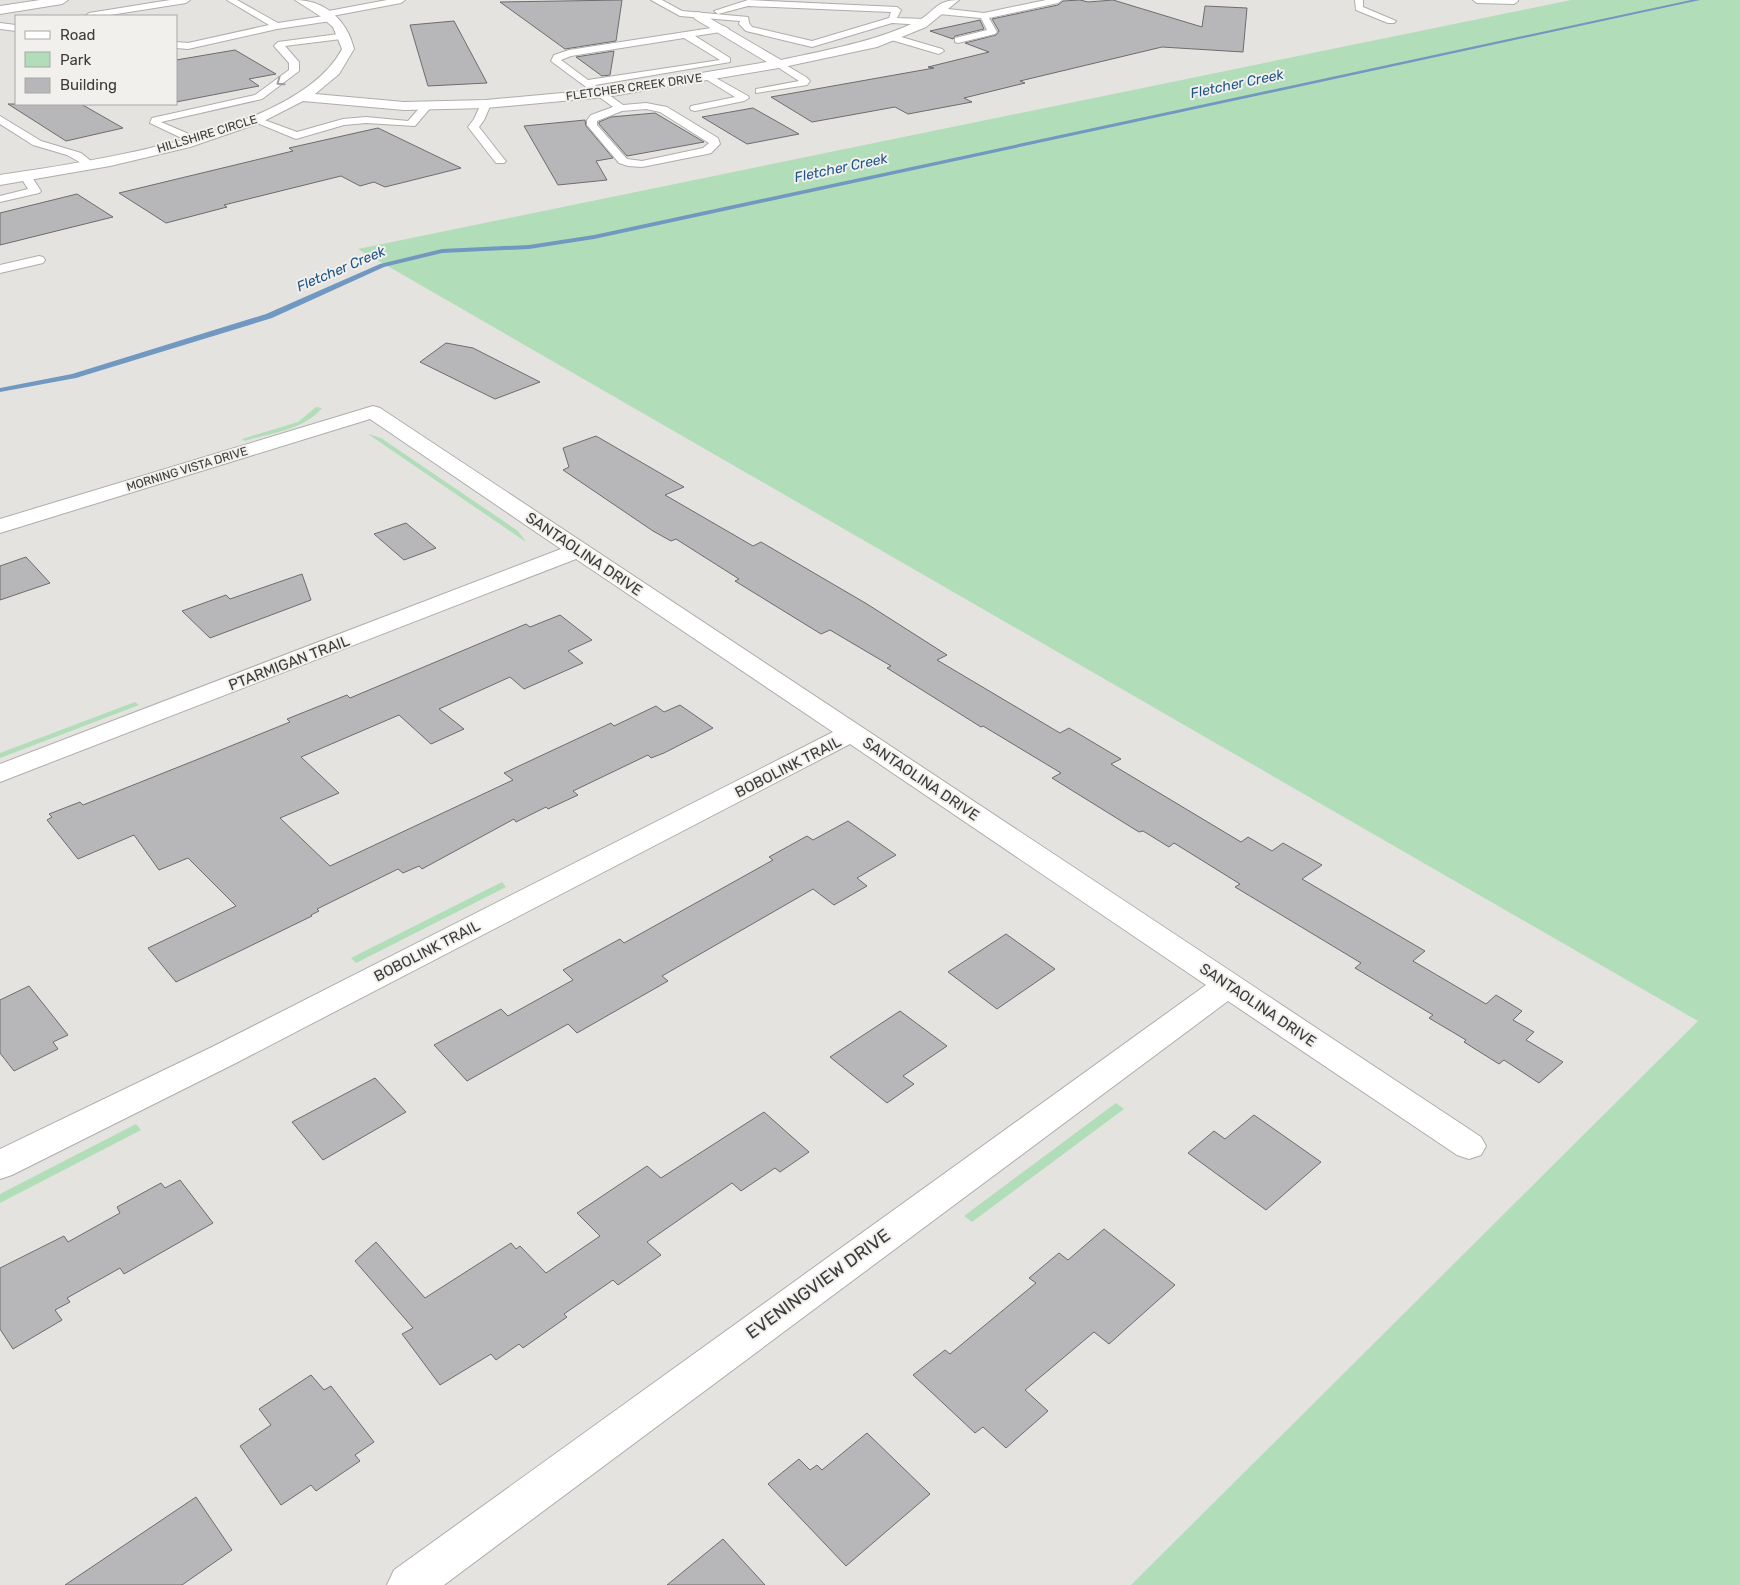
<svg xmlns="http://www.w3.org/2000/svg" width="1740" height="1585" viewBox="0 0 1740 1585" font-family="Rubik,sans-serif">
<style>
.green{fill:#b1ddb8}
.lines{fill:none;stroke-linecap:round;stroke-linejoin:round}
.stream{fill:#7198c1;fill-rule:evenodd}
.building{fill:#b7b6b8;stroke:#6e6c6f}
.lane-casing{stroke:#afadaa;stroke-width:2}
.street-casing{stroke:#afadaa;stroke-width:2}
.secondary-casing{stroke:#afadaa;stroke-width:2}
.lane{fill:#fff;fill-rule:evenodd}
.street{fill:#fff;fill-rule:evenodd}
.secondary{fill:#fff;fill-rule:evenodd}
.oneway{stroke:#9e9e9d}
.labels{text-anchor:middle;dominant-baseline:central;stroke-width:4;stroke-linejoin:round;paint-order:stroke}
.far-street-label{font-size:12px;fill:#3d3c3b;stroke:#f1f0ed}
.far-water-label{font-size:14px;font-style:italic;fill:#1c5589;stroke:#f1f0ed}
.street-label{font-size:15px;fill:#3d3c3b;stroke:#f1f0ed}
.near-street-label{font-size:18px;fill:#3d3c3b;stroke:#f1f0ed}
</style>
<rect width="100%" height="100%" fill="#e4e3e0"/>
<g class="green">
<path d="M 1571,0 L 1740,0 L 1740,1585 L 1131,1585 L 1698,1021 L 358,249 Z"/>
<path d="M 316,407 L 322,408 C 304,430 270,433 245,441 L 242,439 L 298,422 Z"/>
<path d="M 368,434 L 381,438 L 518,531 L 526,542 Z"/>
<path d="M 135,702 L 139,705 L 0,758 L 0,753 Z"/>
<path d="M 502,882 L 506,887 L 356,963 L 351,958 Z"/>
<path d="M 1116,1103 L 1124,1109 L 972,1222 L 964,1216 Z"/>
<path d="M 136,1124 L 141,1130 L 0,1203 L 0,1194 Z"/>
</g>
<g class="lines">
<path class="stream" d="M 1691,0 L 1700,0 L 594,239 L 529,249 L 442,253 L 384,267 L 272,318 L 76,378 L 0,392 L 0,388 L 72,374 L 266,314 L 380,264 L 442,249 L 529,245 L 594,235 Z"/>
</g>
<g class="building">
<path d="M 622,0 L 616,41 L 565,49 L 500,2 Z"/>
<path d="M 1080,0 L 1088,2 L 1113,0 L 1202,27 L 1205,6 L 1247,8 L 1243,52 L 1162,47 L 1020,81 L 1025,83 L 964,98 L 972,102 L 908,114 L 895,107 L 812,122 L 771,97 L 934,68 L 928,67 L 989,52 L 965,43 L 996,35 L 999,31 L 992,19 L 1058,5 L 1063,1 Z"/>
<path d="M 980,20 L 984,29 L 955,36 L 953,39 L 930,31 Z"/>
<path d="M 454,21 L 487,83 L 428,86 L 410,25 Z"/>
<path d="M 235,50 L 276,74 L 249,79 L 259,86 L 176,102 L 176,60 Z"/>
<path d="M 614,51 L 610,75 L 602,76 L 576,57 Z"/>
<path d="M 8,104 L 81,104 L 123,128 L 66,141 Z"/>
<path d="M 753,108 L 799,134 L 747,144 L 702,117 Z"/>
<path d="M 655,113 L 704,142 L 627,156 L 599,124 L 599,122 L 611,117 Z"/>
<path d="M 585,120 L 586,126 L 613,158 L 596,161 L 607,180 L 558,185 L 524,126 Z"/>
<path d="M 378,128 L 461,168 L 385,187 L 374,182 L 360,186 L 341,176 L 224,205 L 227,207 L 166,223 L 119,193 L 293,151 L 289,148 Z"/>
<path d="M 77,194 L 113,217 L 0,245 L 0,213 Z"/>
<path d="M 446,343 L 473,348 L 540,382 L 495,399 L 420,362 Z"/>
<path d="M 596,436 L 684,487 L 665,495 L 753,546 L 761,542 L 867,604 L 947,655 L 937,660 L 1060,733 L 1069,728 L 1121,759 L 1111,764 L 1241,842 L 1248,837 L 1272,851 L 1283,843 L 1322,865 L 1302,879 L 1425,951 L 1413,961 L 1486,1004 L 1496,995 L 1522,1011 L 1513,1020 L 1534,1032 L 1526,1040 L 1563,1062 L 1539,1083 L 1504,1060 L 1499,1064 L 1464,1042 L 1466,1040 L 1429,1018 L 1433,1015 L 1355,968 L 1361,963 L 1235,887 L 1240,884 L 1174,843 L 1169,847 L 1143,831 L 1139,832 L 1052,778 L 1061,773 L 983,726 L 981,727 L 887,668 L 891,666 L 830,630 L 821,634 L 735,581 L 739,579 L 676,539 L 671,541 L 653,531 L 563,470 L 569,467 L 563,448 Z"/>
<path d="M 406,523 L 436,548 L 404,560 L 374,534 Z"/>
<path d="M 26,557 L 50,583 L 0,600 L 0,566 Z"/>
<path d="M 302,574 L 311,600 L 210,638 L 182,611 L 226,595 L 230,599 Z"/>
<path d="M 560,615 L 592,640 L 568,651 L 583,663 L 524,689 L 510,677 L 439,709 L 464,729 L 431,744 L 399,715 L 301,757 L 339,793 L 280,818 L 330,866 L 513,780 L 504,773 L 611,723 L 614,726 L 656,706 L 664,712 L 680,705 L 713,728 L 664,753 L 651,758 L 648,755 L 573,791 L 578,795 L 548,809 L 546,807 L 516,822 L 514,819 L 422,869 L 419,866 L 403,873 L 398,869 L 317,909 L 319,911 L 311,915 L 312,916 L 176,982 L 148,948 L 236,906 L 188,858 L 159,870 L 134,835 L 78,859 L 47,820 L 52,817 L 49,814 L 80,802 L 83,805 L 201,758 L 290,722 L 287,719 L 347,695 L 350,698 L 526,624 L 530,627 Z"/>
<path d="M 848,821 L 896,855 L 857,878 L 867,886 L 834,905 L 813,889 L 662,976 L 668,981 L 577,1033 L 568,1024 L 467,1081 L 434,1045 L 501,1009 L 508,1016 L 573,980 L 563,970 L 620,939 L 624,943 L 773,860 L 769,857 L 807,836 L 813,840 Z"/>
<path d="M 1006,934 L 1055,969 L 997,1009 L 948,972 Z"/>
<path d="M 29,986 L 68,1035 L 53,1042 L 58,1049 L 14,1071 L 0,1053 L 0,1000 Z"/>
<path d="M 900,1011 L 947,1046 L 903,1076 L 914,1084 L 887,1103 L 830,1057 Z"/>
<path d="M 375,1078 L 406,1112 L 323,1160 L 292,1122 Z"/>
<path d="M 764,1112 L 809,1152 L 780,1172 L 775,1168 L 741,1191 L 732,1183 L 647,1242 L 661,1255 L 618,1285 L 613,1280 L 564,1314 L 567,1317 L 523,1348 L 519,1344 L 496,1360 L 491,1354 L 440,1385 L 402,1334 L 413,1328 L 355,1261 L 376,1242 L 425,1298 L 511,1243 L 516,1249 L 520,1246 L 546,1273 L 600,1236 L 577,1213 L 647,1166 L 661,1178 Z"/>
<path d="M 1254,1115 L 1321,1162 L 1266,1210 L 1188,1153 L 1214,1131 L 1225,1139 Z"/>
<path d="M 180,1180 L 213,1223 L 124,1274 L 120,1268 L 67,1298 L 70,1302 L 55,1310 L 62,1320 L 13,1349 L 0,1329 L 0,1268 L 64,1236 L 68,1242 L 120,1213 L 117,1207 L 161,1183 L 165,1188 Z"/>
<path d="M 1104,1229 L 1175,1285 L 1109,1344 L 1094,1332 L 1025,1390 L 1048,1411 L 1006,1448 L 983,1427 L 975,1433 L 913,1375 L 945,1350 L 950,1354 L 1036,1283 L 1029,1278 L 1059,1253 L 1068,1260 Z"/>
<path d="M 311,1375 L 324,1390 L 331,1386 L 374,1442 L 355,1455 L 360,1461 L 316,1491 L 311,1485 L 281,1505 L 240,1446 L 271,1425 L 259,1409 Z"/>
<path d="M 867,1433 L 930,1494 L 846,1566 L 768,1484 L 799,1459 L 810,1470 L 817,1465 L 822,1470 Z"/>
<path d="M 196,1497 L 232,1550 L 182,1585 L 65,1585 Z"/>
<path d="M 723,1539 L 765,1585 L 667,1585 Z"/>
</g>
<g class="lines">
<defs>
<g id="lane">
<path d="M 170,0 L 190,0 L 186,3 L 104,16 L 85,16 L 89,13 Z"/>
<path d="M 227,0 L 237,0 L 278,23 L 324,16 L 322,14 L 323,12 L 387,0 L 405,0 L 401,3 L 332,16 L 335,18 L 331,21 L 277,29 L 188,49 L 176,48 L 176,42 L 188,43 L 269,25 Z"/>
<path d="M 651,0 L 662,0 L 682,11 L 748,17 L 749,23 L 752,27 L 812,41 L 889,18 L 891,12 L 748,6 L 718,14 L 714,11 L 748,0 L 897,7 L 901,10 L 897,18 L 924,19 L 929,22 L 924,25 L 892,23 L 812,47 L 746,31 L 739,24 L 740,21 L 680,16 Z"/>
<path d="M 1046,0 L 1062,0 L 1058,3 L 989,18 L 997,32 L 995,34 L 958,43 L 955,42 L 955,38 L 987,30 L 981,18 L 939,14 L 935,11 L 939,8 L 984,13 Z"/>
<path d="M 1355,0 L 1363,0 L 1363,7 L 1396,21 L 1394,23 L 1388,23 L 1356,10 Z"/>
<path d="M 1473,0 L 1518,0 L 1518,1 L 1514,4 L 1477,3 Z"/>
<path d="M 0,23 L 16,25 L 16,31 L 0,29 Z"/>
<path d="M 724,26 L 729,29 L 727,31 L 695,36 L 730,58 L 730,62 L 595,85 L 623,105 L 646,103 L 667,107 L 718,138 L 720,144 L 711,153 L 707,154 L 642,167 L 628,166 L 619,163 L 587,125 L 587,120 L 591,115 L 613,107 L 551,61 L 554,55 L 569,50 ZM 684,38 L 720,60 L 588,80 L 561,60 L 571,56 ZM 646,109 L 660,112 L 709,143 L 703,148 L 642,161 L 627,159 L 597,125 L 597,121 L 622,111 Z"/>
<path d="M 346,33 L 349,34 L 349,38 L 285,46 L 299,62 L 299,71 L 262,99 L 161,122 L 198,138 L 199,140 L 198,142 L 190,142 L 150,123 L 152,118 L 255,95 L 289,70 L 289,63 L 274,46 L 278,42 Z"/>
<path d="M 891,34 L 942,49 L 944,51 L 939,54 L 888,39 L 886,37 Z"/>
<path d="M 779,61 L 806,77 L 810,81 L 807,85 L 756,93 L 756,89 L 799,81 L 776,66 L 774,64 Z"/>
<path d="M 707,73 L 748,96 L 749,98 L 744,101 L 695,111 L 691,110 L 690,108 L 691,106 L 735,97 L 704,78 L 704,74 Z"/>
<path d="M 486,101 L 491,104 L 484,120 L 479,127 L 504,159 L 506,161 L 504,163 L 496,163 L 468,127 L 474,119 L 482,102 Z"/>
<path d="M 427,103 L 432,106 L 415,126 L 366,123 L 344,125 L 296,139 L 250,120 L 255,117 L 259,118 L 297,132 L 343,119 L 366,117 L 408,121 L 423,104 Z"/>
<path d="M 0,116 L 41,141 L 81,153 L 96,165 L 90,168 L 67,155 L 33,145 L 0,124 Z"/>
<path d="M 26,173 L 30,174 L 41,191 L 39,193 L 0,202 L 0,196 L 28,189 L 20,176 Z"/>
<path d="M 39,256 L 43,257 L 45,260 L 43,263 L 0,273 L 0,265 Z"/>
</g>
<g id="street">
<path d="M 295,0 C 325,0 347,20 354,49 L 339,74 L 315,94 L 404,102 L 486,100 L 606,89 L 767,62 L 695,19 L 693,16 L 695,13 L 699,12 L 781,60 C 827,50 873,42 916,22 C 934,13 935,0 959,0 L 926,27 L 877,47 L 779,68 L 606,97 L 486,108 L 404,110 L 303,101 L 260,123 L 190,147 L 110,166 L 0,185 L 0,175 C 87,162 299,133 342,49 L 333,27 L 320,16 Z"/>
<path d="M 373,406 L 380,408 L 1481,1137 L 1486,1146 L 1481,1155 L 1469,1159 L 1457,1155 L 1228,1001 L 444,1585 L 387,1585 L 394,1570 L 1206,985 L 850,744 L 236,1063 L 12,1175 L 0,1179 L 0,1149 L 212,1047 L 833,732 L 576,559 L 0,782 L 0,764 L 561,549 L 370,419 L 0,533 L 0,519 Z"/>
</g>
<path id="secondary" d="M 40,0 L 68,0 L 62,4 L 0,14 L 0,6 Z"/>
</defs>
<use href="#lane" class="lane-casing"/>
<use href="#street" class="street-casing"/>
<use href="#secondary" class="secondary-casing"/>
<use href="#lane" class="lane"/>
<use href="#street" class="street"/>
<use href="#secondary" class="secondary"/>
</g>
<defs><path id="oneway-chevron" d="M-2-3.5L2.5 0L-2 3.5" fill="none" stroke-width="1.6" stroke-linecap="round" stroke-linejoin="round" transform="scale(1.25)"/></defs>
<use class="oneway" href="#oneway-chevron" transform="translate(280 82) rotate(145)"/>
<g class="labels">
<g class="far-street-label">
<text transform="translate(634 87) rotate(-8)">FLETCHER CREEK DRIVE</text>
<text transform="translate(207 134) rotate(-17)">HILLSHIRE CIRCLE</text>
<text transform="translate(187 469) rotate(-17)">MORNING VISTA DRIVE</text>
</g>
<g class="far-water-label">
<text transform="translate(1237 84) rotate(-12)">Fletcher Creek</text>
<text transform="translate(841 168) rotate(-12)">Fletcher Creek</text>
<text transform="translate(341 269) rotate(-23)">Fletcher Creek</text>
</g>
<g class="street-label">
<text transform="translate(584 554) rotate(34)">SANTAOLINA DRIVE</text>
<text transform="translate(289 663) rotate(-21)">PTARMIGAN TRAIL</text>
<text transform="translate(788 767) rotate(-27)">BOBOLINK TRAIL</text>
<text transform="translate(921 779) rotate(34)">SANTAOLINA DRIVE</text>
<text transform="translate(427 951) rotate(-27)">BOBOLINK TRAIL</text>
<text transform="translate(1258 1005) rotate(34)">SANTAOLINA DRIVE</text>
</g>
<g class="near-street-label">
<text transform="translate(818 1284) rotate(-36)">EVENINGVIEW DRIVE</text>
</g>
</g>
<rect x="15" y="15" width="162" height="90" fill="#f1f0ed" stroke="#a9a8a6"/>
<rect x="25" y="31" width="25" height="8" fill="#ffffff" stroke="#a9a8a6"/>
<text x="60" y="40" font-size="15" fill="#3d3c3b">Road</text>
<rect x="25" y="52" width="25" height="15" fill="#b1ddb8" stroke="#a9a8a6"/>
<text x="60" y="65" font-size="15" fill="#3d3c3b">Park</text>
<rect x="25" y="78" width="25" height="15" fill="#b7b6b8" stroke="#a9a8a6"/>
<text x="60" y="90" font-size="15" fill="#3d3c3b">Building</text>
</svg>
